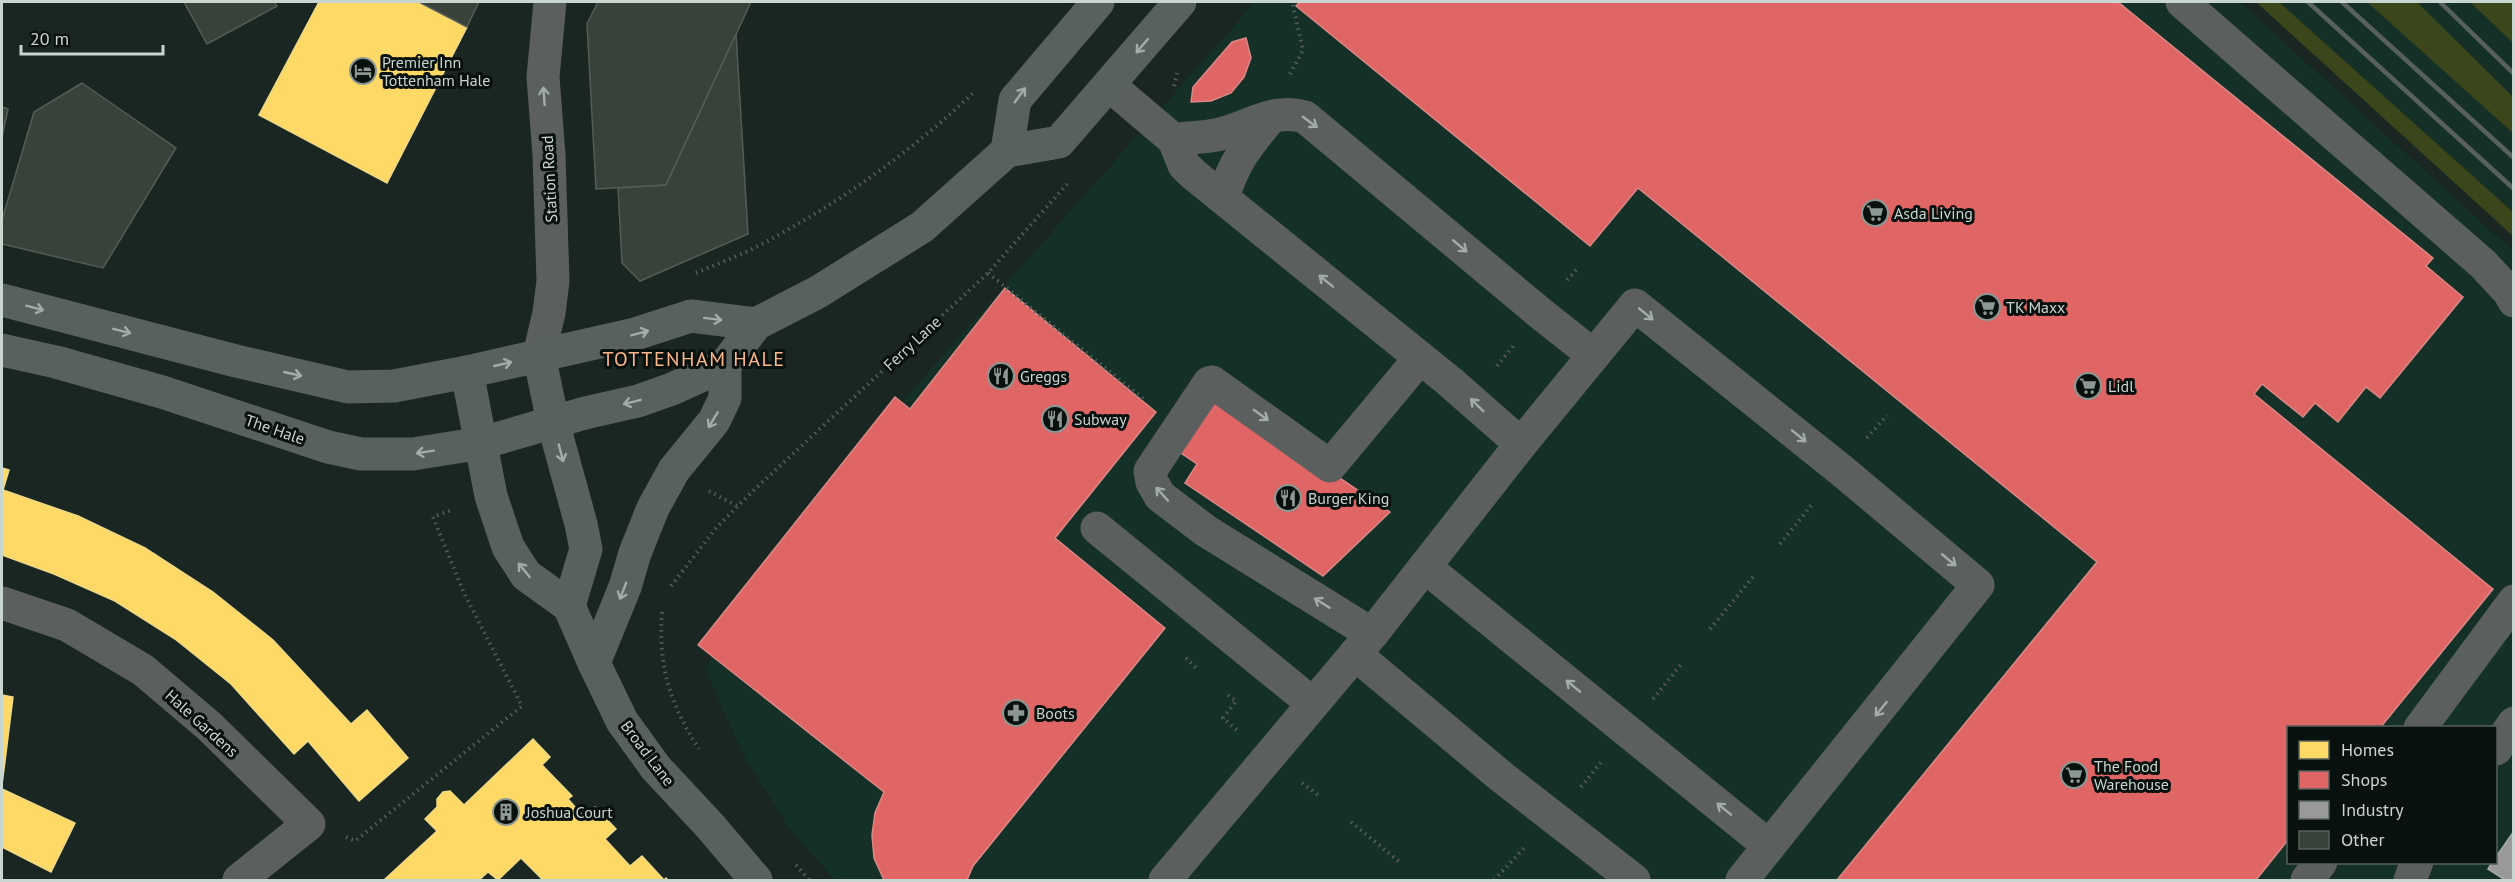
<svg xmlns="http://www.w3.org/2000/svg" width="2515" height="882" viewBox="0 0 2515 882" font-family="'PT Sans',sans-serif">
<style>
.built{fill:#153026;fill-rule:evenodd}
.green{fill:#3b461b}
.homes{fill:#ffd966;stroke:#efd886;stroke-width:1.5}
.shops{fill:#e06666;stroke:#d98886;stroke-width:1.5}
.industry{fill:#999;stroke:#a7abaa;stroke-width:1.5}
.building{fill:#39413b;stroke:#545c56;stroke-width:1.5}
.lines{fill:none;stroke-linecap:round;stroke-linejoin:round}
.path{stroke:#565c59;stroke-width:4;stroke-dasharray:1.5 4.5;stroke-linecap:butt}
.minor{stroke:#5b605e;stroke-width:33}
.major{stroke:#59615e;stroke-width:33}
.rail{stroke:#58605c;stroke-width:4.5}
.oneway{stroke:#a2ada8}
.labels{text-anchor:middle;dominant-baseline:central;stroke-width:6;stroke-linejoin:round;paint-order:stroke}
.poi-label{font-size:16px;fill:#c9d6d0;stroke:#08110d;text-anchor:start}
.street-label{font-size:16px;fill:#c9d6d0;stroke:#08110d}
.quarter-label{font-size:20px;letter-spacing:1.5px;fill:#fdb78c;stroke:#08110d}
</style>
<rect width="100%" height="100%" fill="#1a2621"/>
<g class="built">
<path d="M 1255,2 L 2240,2 L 2513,251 L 2513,880 L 834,880 L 787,825 L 743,754 L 706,671 L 726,608 L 788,531 ZM 2288,728 L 2496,728 L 2496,862 L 2288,862 Z"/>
<path d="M 2279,2 L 2470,2 L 2513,43 L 2513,212 Z"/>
</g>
<g class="green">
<path d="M 2256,2 L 2279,2 L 2513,212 L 2513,236 Z"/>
<path d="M 2367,2 L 2417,2 L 2513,97 L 2513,133 Z"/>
<path d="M 2470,2 L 2513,2 L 2513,43 Z"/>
</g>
<g class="homes">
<path d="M 319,2 L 419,2 L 467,27 L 387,183 L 259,115 Z"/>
<path d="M 2,468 L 9,470 L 3,490 L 78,516 L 145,548 L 213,592 L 273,640 L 351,724 L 367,710 L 408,758 L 359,801 L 308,741 L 294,754 L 231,684 L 175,639 L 115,601 L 54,574 L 2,555 Z"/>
<path d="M 2,695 L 13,697 L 2,785 Z"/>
<path d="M 533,739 L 550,757 L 542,765 L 572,796 L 568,799 L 584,817 L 595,807 L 616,829 L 605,839 L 630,866 L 642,856 L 664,880 L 666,878 L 668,880 L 543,880 L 521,858 L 498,880 L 488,872 L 479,880 L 384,880 L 437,831 L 425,819 L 437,807 L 437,799 L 443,792 L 450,791 L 464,805 Z"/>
<path d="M 2,789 L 75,823 L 51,872 L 2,847 Z"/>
</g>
<g class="shops">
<path d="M 1300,2 L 2118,2 L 2433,258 L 2426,266 L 2463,297 L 2380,398 L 2366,387 L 2338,422 L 2315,403 L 2303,417 L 2262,384 L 2254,394 L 2493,589 L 2380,728 L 2288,728 L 2288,840 L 2256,880 L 1837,880 L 2097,562 L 1638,188 L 1590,246 L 1296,6 Z"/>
<path d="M 1246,38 L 1251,58 L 1244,77 L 1231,93 L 1211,101 L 1191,102 L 1193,87 L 1232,42 Z"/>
<path d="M 1005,288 L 1156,412 L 1055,538 L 1165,628 L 973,866 L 967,880 L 884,880 L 874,858 L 872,835 L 875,813 L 884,792 L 698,645 L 895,397 L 910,409 Z"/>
<path d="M 1216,394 L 1390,512 L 1323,576 L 1185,483 L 1197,464 L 1178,451 Z"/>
</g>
<path class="industry" d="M 2514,831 L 2514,880 L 2505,880 L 2488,869 L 2492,862 L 2496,862 L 2496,857 Z"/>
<g class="building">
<path d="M 184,2 L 274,2 L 277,6 L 207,44 Z"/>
<path d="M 419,2 L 479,2 L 467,27 Z"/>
<path d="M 598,2 L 751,2 L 666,185 L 596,189 L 587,24 Z"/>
<path d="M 736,34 L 748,234 L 640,281 L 622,263 L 618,188 L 666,185 Z"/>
<path d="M 82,83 L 176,148 L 103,268 L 2,244 L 2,220 L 34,112 Z"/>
<path d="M 2,107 L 8,109 L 2,137 Z"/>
</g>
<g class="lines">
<g class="path">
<path d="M 1290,74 L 1303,50 L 1292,2"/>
<path d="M 1174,86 L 1178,70"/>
<path d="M 696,273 C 717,264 739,256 760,245 C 836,205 910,153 973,93"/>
<path d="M 988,273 L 1146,401"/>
<path d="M 1567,280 L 1577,269"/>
<path d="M 1497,366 L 1515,344"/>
<path d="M 1867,438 L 1887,415"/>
<path d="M 709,491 L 737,506"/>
<path d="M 1780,544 L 1814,502"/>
<path d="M 671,586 L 716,528 L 755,489 L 988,273 L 1067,184"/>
<path d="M 662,612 C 658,666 670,704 699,749"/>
<path d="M 1710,629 L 1753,577"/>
<path d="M 1186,658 L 1196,668"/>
<path d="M 1228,695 L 1236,701 L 1223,718 L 1238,731"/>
<path d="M 1653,699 L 1683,662"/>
<path d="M 1302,783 L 1318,795"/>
<path d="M 1581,787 L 1601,762"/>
<path d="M 1351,822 L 1402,864"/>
<path d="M 346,837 L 355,841 L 522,706 L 464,593 L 433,517 L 452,510"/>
<path d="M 796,865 L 809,880"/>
<path d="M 1494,880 L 1526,846"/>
</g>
<g class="minor">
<path d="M 2182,2 L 2483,264 L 2509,292 L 2514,301"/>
<path d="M 1109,85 L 1174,140 L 1184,165 L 1193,174 L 1449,381 L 1521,444"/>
<path d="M 1174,140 C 1188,137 1202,138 1216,135 C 1247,129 1272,107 1305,117 L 1540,313 L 1593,355"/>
<path d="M 1223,198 C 1233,163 1248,144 1271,117"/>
<path d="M 539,355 L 549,313 L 553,281 L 549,155 L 543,77 L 550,2"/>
<path d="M 1097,528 L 1312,703"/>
<path d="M 1425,567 L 1769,846"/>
<path d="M 2,603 L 67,625 L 143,670 L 209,726 L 309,824 L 239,880"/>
<path d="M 1372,634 L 1206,531 L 1160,496 L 1152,482 L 1150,471 L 1209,383 L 1212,382 L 1330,466 L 1420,358"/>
<path d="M 1355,654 L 1503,778 L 1634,880"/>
<path d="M 2420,728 L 2514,601"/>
<path d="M 2496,749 L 2514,723"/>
<path d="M 1165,880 L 1372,634 L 1521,444 L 1635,305 L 1841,470 L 1978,585 L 1742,880"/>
<path d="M 2307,880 L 2321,862"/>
<path d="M 2410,880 L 2417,862"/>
</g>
<g class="major">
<path d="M 1007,151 L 1015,100 L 1098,2"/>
<path d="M 2,300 L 236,361 L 348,387 L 394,386 L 467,372 L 635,334 L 691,316 L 756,324"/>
<path d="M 2,350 L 56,362 L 162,392 L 328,447 L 361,454 L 413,454 L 482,443 L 585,413 L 638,401 L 672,389 L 725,365 L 756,324 L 818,292 L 922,227 L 1007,151 L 1059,142 L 1180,2"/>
<path d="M 539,355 L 553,422 L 581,524 L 586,549 L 569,606"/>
<path d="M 467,372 L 491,496 L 508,547 L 526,575 L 569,606 L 594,663 L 622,721 L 656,768 L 711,827 L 756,880"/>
<path d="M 594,663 L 625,587 L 635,553 L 653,508 L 674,470 L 714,421 L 725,398 L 725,365"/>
</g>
<g class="rail">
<path d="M 2308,2 L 2514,189"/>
<path d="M 2342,2 L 2514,158"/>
<path d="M 2440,2 L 2514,74"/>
</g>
</g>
<defs><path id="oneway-shaft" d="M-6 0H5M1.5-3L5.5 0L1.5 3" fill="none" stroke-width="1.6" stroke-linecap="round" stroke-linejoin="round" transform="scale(1.5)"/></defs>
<g class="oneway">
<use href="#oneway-shaft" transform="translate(1142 46) rotate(130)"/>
<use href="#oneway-shaft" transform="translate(1020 95) rotate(-54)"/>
<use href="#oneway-shaft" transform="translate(544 96) rotate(-94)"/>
<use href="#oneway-shaft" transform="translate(1310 122) rotate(36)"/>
<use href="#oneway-shaft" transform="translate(1460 246) rotate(40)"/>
<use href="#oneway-shaft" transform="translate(1326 281) rotate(-141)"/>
<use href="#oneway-shaft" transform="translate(35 308) rotate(15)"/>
<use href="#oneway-shaft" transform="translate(1646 314) rotate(39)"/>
<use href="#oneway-shaft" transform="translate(713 319) rotate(7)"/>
<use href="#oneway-shaft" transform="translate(122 331) rotate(14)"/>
<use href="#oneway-shaft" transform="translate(640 333) rotate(-15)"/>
<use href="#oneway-shaft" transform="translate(503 364) rotate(-13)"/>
<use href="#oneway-shaft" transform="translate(293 374) rotate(13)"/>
<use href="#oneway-shaft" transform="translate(632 402) rotate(166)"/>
<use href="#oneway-shaft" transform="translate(1477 405) rotate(-136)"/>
<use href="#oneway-shaft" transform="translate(1261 415) rotate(36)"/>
<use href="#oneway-shaft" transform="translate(713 420) rotate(121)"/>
<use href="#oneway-shaft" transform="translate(1799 436) rotate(39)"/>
<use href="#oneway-shaft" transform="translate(425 452) rotate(171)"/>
<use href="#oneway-shaft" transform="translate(561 453) rotate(75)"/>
<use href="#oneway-shaft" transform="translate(1162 494) rotate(-132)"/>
<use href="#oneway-shaft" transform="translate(1949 560) rotate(40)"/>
<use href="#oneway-shaft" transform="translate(524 570) rotate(-129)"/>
<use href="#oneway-shaft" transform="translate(623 591) rotate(111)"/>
<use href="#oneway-shaft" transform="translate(1322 603) rotate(-148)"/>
<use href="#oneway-shaft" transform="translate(1573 686) rotate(-141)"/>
<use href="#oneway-shaft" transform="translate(1881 709) rotate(129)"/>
<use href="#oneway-shaft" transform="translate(1724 809) rotate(-141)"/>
</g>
<defs>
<symbol id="hotel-ring" viewBox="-11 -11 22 22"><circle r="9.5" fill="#08110d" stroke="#8c9893" stroke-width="1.5"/><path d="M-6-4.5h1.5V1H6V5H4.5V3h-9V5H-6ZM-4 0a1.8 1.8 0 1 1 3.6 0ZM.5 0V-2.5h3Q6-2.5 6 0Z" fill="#8c9893"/></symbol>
<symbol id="supermarket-ring" viewBox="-11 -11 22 22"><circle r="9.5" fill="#08110d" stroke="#8c9893" stroke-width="1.5"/><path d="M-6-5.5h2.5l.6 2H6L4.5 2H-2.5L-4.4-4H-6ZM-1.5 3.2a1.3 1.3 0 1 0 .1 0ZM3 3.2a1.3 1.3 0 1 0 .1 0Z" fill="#8c9893"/></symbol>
<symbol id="restaurant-ring" viewBox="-11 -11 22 22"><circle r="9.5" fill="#08110d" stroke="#8c9893" stroke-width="1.5"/><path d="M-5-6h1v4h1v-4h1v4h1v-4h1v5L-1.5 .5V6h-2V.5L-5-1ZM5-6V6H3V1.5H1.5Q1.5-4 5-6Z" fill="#8c9893"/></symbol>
<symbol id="pharmacy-ring" viewBox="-11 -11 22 22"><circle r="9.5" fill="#08110d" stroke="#8c9893" stroke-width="1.5"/><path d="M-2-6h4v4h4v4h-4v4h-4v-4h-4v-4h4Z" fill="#8c9893"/></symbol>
<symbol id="building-ring" viewBox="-11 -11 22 22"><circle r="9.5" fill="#08110d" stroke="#8c9893" stroke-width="1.5"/><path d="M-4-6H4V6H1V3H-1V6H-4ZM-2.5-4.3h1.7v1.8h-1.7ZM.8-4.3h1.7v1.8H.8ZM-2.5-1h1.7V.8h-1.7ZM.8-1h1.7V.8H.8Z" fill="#8c9893"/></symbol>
</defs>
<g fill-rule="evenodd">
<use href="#hotel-ring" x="348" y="56" width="30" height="30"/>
<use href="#supermarket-ring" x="1860" y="198" width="30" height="30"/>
<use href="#supermarket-ring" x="1972" y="292" width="30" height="30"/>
<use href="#restaurant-ring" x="986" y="361" width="30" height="30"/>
<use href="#supermarket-ring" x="2073" y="371" width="30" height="30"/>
<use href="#restaurant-ring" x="1040" y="404" width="30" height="30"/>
<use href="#restaurant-ring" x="1273" y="483" width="30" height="30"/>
<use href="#pharmacy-ring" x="1001" y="698" width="30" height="30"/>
<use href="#supermarket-ring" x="2059" y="760" width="30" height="30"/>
<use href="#building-ring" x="491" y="797" width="30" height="30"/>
</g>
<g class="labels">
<g class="poi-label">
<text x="382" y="62">Premier Inn<tspan x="382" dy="18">Tottenham Hale</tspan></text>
<text x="1894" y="213">Asda Living</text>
<text x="2006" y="307">TK Maxx</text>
<text x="1020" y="376">Greggs</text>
<text x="2108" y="386">Lidl</text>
<text x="1074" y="419">Subway</text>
<text x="1308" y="498">Burger King</text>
<text x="1036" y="713">Boots</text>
<text x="2094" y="766">The Food<tspan x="2094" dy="18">Warehouse</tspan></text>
<text x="526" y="812">Joshua Court</text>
</g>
<g class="street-label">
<text transform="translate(549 179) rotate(-93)">Station Road</text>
<text transform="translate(912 343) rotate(-43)">Ferry Lane</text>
<text transform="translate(275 429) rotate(19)">The Hale</text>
<text transform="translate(202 723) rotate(42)">Hale Gardens</text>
<text transform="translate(648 753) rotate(53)">Broad Lane</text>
</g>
<g class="quarter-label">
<text x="694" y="359">TOTTENHAM HALE</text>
</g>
</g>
<rect width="2515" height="882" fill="none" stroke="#c9d6d0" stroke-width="6"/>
<rect x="2287" y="726" width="210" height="138" fill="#08110d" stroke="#55605b" stroke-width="1.5"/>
<rect x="2299" y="741" width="30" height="18" fill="#ffd966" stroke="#55605b" stroke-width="1.5"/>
<text x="2341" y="756" font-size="18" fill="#c9d6d0">Homes</text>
<rect x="2299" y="771" width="30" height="18" fill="#e06666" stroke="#55605b" stroke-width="1.5"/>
<text x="2341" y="786" font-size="18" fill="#c9d6d0">Shops</text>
<rect x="2299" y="801" width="30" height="18" fill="#999999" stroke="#55605b" stroke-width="1.5"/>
<text x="2341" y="816" font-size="18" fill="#c9d6d0">Industry</text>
<rect x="2299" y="831" width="30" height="18" fill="#39413b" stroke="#55605b" stroke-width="1.5"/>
<text x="2341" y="846" font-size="18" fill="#c9d6d0">Other</text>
<path d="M21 45v9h142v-9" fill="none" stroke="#c9d6d0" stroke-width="3"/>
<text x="30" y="45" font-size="18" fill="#c9d6d0" stroke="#08110d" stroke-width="4.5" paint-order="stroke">20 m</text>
</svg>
